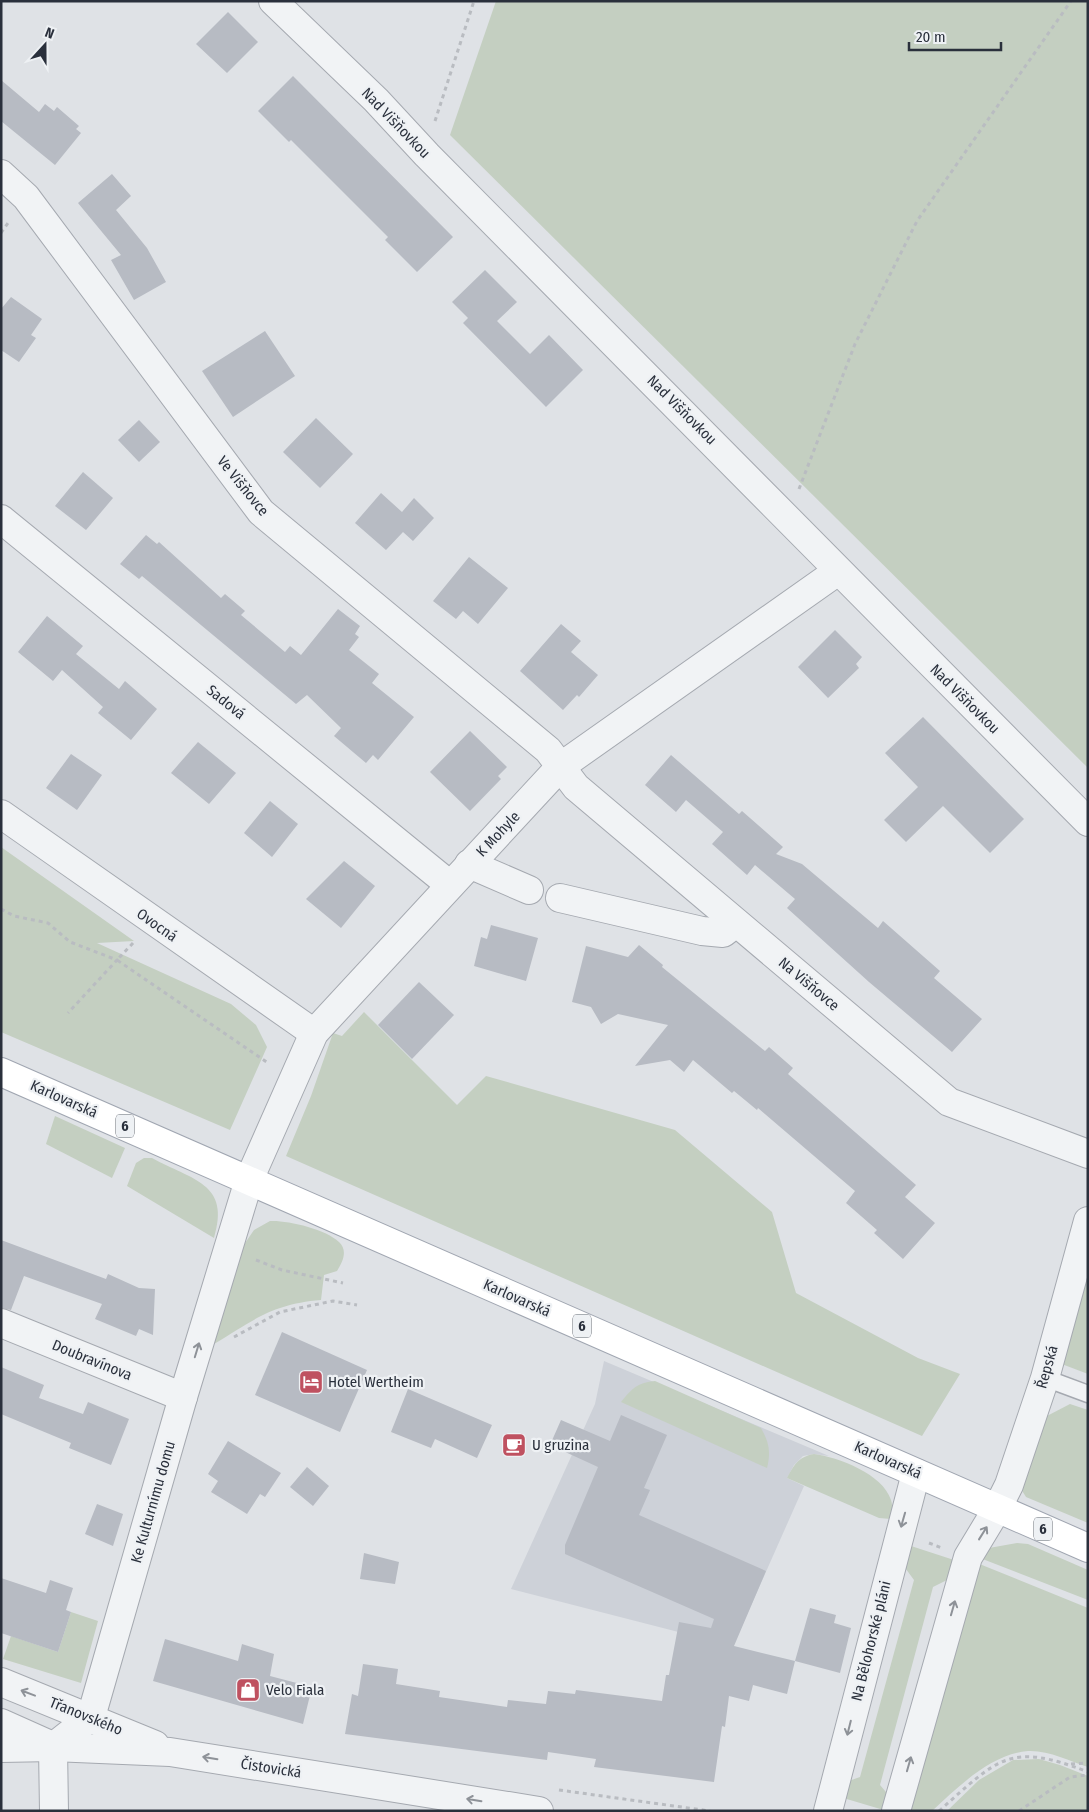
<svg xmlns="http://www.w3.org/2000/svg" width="1089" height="1812" viewBox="0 0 1089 1812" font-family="'Fira Sans Condensed',sans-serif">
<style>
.built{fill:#cdd1d8}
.green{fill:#c4cfc1}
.building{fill:#b7bbc3}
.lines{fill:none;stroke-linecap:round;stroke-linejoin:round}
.lane-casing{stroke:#a5a9b0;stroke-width:19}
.street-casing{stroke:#a5a9b0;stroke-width:30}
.primary-casing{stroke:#a0a6b1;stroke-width:30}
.path{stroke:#b9bcc1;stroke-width:3;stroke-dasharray:4 4;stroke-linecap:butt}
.lane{stroke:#f1f3f5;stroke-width:16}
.street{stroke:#f1f3f5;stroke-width:28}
.primary{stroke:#fff;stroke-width:28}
.oneway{stroke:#8e9298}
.labels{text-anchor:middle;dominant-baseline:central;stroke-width:4.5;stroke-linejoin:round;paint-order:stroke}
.shield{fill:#eef1f4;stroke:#656a73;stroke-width:1}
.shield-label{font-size:14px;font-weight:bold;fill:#2a303c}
.street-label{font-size:15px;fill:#2a303c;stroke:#eef1f4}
.poi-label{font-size:15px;fill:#2a303c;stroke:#eef1f4;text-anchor:start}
</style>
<rect width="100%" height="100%" fill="#dfe2e6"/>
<path class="built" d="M 604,1361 L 829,1456 L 814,1454 L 803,1456 L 794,1465 L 787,1478 L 804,1486 L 733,1646 L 511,1589 L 595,1404 Z"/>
<g class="green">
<path d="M 496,1 L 1088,1 L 1088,768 L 450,135 Z"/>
<path d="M 1,847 L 134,941 L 97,943 L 231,1004 L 256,1025 L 267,1047 L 230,1130 L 1,1032 Z"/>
<path d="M 364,1012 L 457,1105 L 486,1076 L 675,1130 L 772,1212 L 796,1293 L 918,1358 L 960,1374 L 922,1436 L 286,1156 L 311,1096 L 333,1033 L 342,1036 Z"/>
<path d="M 55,1116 L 125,1148 L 112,1178 L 46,1144 Z"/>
<path d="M 144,1158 L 152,1158 C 192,1180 231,1183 214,1238 L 127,1186 L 136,1163 Z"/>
<path d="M 270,1221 C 287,1220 326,1229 339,1242 C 348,1250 343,1262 337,1271 L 324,1275 L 321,1300 C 272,1304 254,1320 214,1344 L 241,1249 L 254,1230 Z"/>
<path d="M 1088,1267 L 1088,1374 L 1059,1363 Z"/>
<path d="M 655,1381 L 761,1428 C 769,1442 771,1452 767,1468 L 621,1402 C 631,1389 638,1382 655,1381 Z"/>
<path d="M 1070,1404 L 1088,1410 L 1088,1523 L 1026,1497 L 1021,1489 L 1045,1417 Z"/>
<path d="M 814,1454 C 838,1457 883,1474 891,1500 C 893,1506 892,1512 891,1519 L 879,1518 L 787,1478 C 794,1465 798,1457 814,1454 Z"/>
<path d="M 1017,1543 L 1028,1544 L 1088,1570 L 1088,1600 L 980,1558 L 989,1548 Z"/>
<path d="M 908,1545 L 954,1560 L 951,1578 L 933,1587 L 880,1785 L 891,1798 L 887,1811 L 840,1797 L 843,1783 L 860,1777 L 914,1580 L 903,1565 Z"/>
<path d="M 977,1563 L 1088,1608 L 1088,1767 C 1070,1761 1048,1750 1028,1751 C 991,1754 958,1787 932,1811 L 910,1811 Z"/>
<path d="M 71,1612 L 98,1621 L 81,1683 L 3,1659 L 11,1636 L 58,1652 Z"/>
<path d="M 1039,1759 L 1060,1765 L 1088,1776 L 1088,1811 L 947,1811 L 979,1780 L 1013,1760 Z"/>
</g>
<g class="building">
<path d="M 228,12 L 258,42 L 227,73 L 196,44 Z"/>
<path d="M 293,76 L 453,237 L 417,272 L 385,240 L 388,237 L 291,140 L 289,142 L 258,111 Z"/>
<path d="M 1,80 L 39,112 L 45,104 L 54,111 L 57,107 L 79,126 L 76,129 L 81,133 L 55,165 L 1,121 Z"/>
<path d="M 112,174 L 131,196 L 116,210 L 147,248 L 166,282 L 134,300 L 111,260 L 121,255 L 78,203 Z"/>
<path d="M 485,270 L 517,302 L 497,321 L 530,354 L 549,335 L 583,370 L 546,407 L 463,323 L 468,318 L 452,302 Z"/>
<path d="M 11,297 L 42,319 L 31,335 L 36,338 L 19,362 L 1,350 L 1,309 Z"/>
<path d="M 265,331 L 295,376 L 233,417 L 202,371 Z"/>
<path d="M 316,418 L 353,454 L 320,488 L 283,452 Z"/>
<path d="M 139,420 L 160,442 L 139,462 L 118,440 Z"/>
<path d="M 83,472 L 113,498 L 86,530 L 55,506 Z"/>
<path d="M 381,493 L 402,512 L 414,498 L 434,518 L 413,541 L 403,532 L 386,550 L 355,523 Z"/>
<path d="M 146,535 L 157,544 L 159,542 L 221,598 L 225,594 L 245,611 L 241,615 L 285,652 L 290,646 L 301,655 L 338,609 L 360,626 L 355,634 L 359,637 L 349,650 L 379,674 L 372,683 L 414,717 L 378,760 L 373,755 L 366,763 L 334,736 L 341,728 L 307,695 L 296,704 L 142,576 L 139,579 L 120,564 Z"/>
<path d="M 469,557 L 508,588 L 478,624 L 463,611 L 456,619 L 433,601 Z"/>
<path d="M 47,616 L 83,646 L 76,654 L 119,689 L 125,681 L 157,709 L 131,740 L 98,713 L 103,707 L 62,670 L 53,681 L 18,652 Z"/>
<path d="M 561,624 L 581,641 L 571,652 L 598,675 L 579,697 L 577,695 L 563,710 L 520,671 Z"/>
<path d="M 835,630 L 862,657 L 856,664 L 859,668 L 828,698 L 798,667 Z"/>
<path d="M 923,717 L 1024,819 L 990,853 L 943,806 L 906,842 L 884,820 L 918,787 L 885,753 Z"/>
<path d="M 470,731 L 507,767 L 498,776 L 501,779 L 470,811 L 430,772 Z"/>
<path d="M 198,742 L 236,773 L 209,804 L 171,773 Z"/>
<path d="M 71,754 L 102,775 L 77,810 L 46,788 Z"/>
<path d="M 671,755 L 739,814 L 742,811 L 783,847 L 776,854 L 802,864 L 878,928 L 883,921 L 940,971 L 934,978 L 982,1019 L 952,1052 L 869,982 L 787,908 L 795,899 L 755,865 L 747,875 L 712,844 L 723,832 L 686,800 L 676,812 L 645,785 Z"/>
<path d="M 270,801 L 298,824 L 272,857 L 244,833 Z"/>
<path d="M 344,861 L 375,886 L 341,928 L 306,899 Z"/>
<path d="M 491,925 L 538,938 L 526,981 L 474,966 L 481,937 L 487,939 Z"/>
<path d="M 639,945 L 663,965 L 662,967 L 765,1051 L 769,1047 L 793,1068 L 788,1074 L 916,1185 L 905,1197 L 935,1223 L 903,1259 L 874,1233 L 877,1230 L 846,1203 L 855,1191 L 758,1108 L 757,1110 L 734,1091 L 732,1093 L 693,1060 L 684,1072 L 670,1060 L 635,1066 L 668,1025 L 618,1014 L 601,1024 L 591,1007 L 572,1002 L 586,946 L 628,957 Z"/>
<path d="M 419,982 L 454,1015 L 412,1059 L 378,1025 Z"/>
<path d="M 1,1240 L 106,1279 L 108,1274 L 139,1288 L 155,1289 L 153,1335 L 139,1329 L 136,1336 L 95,1319 L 102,1304 L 24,1276 L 11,1310 L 1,1308 Z"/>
<path d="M 282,1332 L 367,1370 L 340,1432 L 255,1395 Z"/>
<path d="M 1,1367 L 44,1385 L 39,1398 L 83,1414 L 88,1402 L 129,1419 L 111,1465 L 69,1448 L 71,1443 L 1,1414 Z"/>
<path d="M 408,1389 L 492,1425 L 477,1458 L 435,1439 L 431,1448 L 391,1432 Z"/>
<path d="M 621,1415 L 667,1435 L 644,1488 L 650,1490 L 639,1515 L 766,1571 L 734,1646 L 795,1661 L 787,1694 L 753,1685 L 749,1701 L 729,1696 L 725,1727 L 722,1726 L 714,1782 L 594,1767 L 596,1759 L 548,1752 L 547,1760 L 345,1734 L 352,1694 L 358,1696 L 363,1664 L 398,1669 L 396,1684 L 440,1691 L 439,1697 L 507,1707 L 508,1700 L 546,1704 L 548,1691 L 575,1694 L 576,1690 L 662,1701 L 666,1675 L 669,1675 L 679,1622 L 711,1628 L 714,1619 L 565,1554 L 565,1545 L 598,1467 L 550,1445 L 561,1420 L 610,1441 Z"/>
<path d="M 228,1441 L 281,1473 L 265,1497 L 260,1494 L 247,1514 L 211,1492 L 218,1481 L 208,1474 Z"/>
<path d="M 307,1467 L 329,1486 L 313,1506 L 290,1487 Z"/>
<path d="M 97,1504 L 123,1514 L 113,1546 L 85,1534 Z"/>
<path d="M 364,1553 L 399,1562 L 395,1584 L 360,1579 Z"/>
<path d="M 1,1578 L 46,1593 L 50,1580 L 73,1588 L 66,1610 L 71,1612 L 58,1652 L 1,1633 Z"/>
<path d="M 810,1608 L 836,1615 L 834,1623 L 851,1628 L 840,1673 L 795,1661 Z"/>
<path d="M 165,1639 L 238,1661 L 242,1644 L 274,1654 L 270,1676 L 312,1687 L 303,1724 L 153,1681 Z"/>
</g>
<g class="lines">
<defs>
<path id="lane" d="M 1045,1378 L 1088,1394"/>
<g id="street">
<path d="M 273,1 L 376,100 L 427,155 L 1088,822"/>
<path d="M 1,174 L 26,197 L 261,512 L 548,750 L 576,787 L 949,1102 L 1088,1154"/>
<path d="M 1,519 L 450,885"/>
<path d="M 1,814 L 314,1033"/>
<path d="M 469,864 L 529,890"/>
<path d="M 560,898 L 702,931 L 723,933 L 736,923"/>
<path d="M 1,1323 L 183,1397"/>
<path d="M 1,1682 L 155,1745"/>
<path d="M 1,1723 L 48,1744"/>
<path d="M 53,1747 L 91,1717 L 183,1397 L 249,1180 L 314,1033 L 560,767 L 838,571"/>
<path d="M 53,1747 L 54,1811"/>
<path d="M 1,1748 L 53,1747 L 170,1752 L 539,1811"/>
<path d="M 828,1811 L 916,1473"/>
<path d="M 896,1811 L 968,1557 L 997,1509 L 1009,1485 L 1045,1378 L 1088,1221"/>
</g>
<path id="primary" d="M 1,1072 L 1088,1548"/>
</defs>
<use href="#lane" class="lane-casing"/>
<use href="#street" class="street-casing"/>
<use href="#primary" class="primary-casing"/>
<g class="path">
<path d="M 435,121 L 474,1"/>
<path d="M 1,233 L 8,223"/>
<path d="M 799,489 L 855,344 L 917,221 L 1071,1"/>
<path d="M 1,909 L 14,916 L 48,923 L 70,942 L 117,960 L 68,1013"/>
<path d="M 133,943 L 117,960 L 268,1063"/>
<path d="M 256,1260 L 282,1270 L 343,1283"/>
<path d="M 234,1337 L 280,1312 L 333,1301 L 357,1305"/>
<path d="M 929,1543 L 942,1548"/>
<path d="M 1071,1764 L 1088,1763"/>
<path d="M 559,1790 L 710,1811"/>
<path d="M 939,1811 C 998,1759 1009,1741 1088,1772"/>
<path d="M 1019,1811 L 1070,1777 L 1088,1775"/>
</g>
<use href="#lane" class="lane"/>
<use href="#street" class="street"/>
<use href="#primary" class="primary"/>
</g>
<defs><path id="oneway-shaft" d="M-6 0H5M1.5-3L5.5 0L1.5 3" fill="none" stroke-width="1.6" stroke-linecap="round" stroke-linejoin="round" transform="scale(1.25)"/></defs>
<g class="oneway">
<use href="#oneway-shaft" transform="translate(197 1350) rotate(-73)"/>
<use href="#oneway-shaft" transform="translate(903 1520) rotate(106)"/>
<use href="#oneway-shaft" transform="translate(983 1533) rotate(-58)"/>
<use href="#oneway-shaft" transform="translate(953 1608) rotate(-74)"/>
<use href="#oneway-shaft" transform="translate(28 1693) rotate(-159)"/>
<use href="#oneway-shaft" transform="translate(849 1728) rotate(104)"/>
<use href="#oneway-shaft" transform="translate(210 1758) rotate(-171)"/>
<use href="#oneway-shaft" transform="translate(909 1764) rotate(-74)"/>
<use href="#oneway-shaft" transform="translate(474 1800) rotate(-171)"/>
</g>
<defs>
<symbol id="hotel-square" viewBox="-11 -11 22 22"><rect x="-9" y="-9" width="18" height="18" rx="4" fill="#bf5160" stroke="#eef1f4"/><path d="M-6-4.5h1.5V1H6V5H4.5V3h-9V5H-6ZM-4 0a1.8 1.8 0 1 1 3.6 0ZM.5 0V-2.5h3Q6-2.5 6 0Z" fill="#fff"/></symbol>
<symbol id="cafe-square" viewBox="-11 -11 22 22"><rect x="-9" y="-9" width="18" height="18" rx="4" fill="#bf5160" stroke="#eef1f4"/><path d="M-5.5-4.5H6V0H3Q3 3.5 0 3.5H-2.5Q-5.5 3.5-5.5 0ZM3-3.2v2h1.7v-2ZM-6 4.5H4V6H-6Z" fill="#fff"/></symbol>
<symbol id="shop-square" viewBox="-11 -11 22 22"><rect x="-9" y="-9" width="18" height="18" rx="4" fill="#bf5160" stroke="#eef1f4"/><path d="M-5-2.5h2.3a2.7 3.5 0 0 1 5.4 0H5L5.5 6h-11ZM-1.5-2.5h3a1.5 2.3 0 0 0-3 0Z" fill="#fff"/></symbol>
</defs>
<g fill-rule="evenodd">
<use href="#hotel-square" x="297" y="1368" width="28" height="28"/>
<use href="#cafe-square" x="500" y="1431" width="28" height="28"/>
<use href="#shop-square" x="234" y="1676" width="28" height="28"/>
</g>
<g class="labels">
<g class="shield">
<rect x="116" y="1114.5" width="18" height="23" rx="4"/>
<rect x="573" y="1314.5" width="18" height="23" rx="4"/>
<rect x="1034" y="1517.5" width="18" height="23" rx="4"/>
</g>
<g class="shield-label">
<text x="125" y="1126">6</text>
<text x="582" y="1326">6</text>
<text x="1043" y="1529">6</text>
</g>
<g class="street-label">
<text transform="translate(396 123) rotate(46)">Nad Višňovkou</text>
<text transform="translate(682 410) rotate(45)">Nad Višňovkou</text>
<text transform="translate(243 486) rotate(51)">Ve Višňovce</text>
<text transform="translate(965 699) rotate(45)">Nad Višňovkou</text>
<text transform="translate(226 702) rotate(39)">Sadová</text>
<text transform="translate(498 834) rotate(-47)">K Mohyle</text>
<text transform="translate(157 925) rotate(35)">Ovocná</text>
<text transform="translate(809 984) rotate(40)">Na Višňovce</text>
<text transform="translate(64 1099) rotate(24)">Karlovarská</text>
<text transform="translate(517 1298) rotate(24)">Karlovarská</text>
<text transform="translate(92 1360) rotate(22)">Doubravínova</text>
<text transform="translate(1047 1367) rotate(-74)">Řepská</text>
<text transform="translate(888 1460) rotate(24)">Karlovarská</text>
<text transform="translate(153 1502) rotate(-74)">Ke Kulturnímu domu</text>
<text transform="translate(871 1641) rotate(-76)">Na Bělohorské pláni</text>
<text transform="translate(86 1716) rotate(22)">Třanovského</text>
<text transform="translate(271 1768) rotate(9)">Čistovická</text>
</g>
<g class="poi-label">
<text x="328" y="1382">Hotel Wertheim</text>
<text x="532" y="1445">U gruzina</text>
<text x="266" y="1690">Velo Fiala</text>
</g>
</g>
<rect width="1089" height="1812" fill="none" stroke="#2a303c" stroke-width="5"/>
<g transform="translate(45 45) rotate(21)" stroke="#eef1f4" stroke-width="4" paint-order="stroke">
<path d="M0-4L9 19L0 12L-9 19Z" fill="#2a303c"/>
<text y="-8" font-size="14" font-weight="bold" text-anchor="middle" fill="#2a303c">N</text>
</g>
<path d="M909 42v8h92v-8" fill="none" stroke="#2a303c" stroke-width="2.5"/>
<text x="916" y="42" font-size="15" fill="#2a303c" stroke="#eef1f4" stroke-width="4" paint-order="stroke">20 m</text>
</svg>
